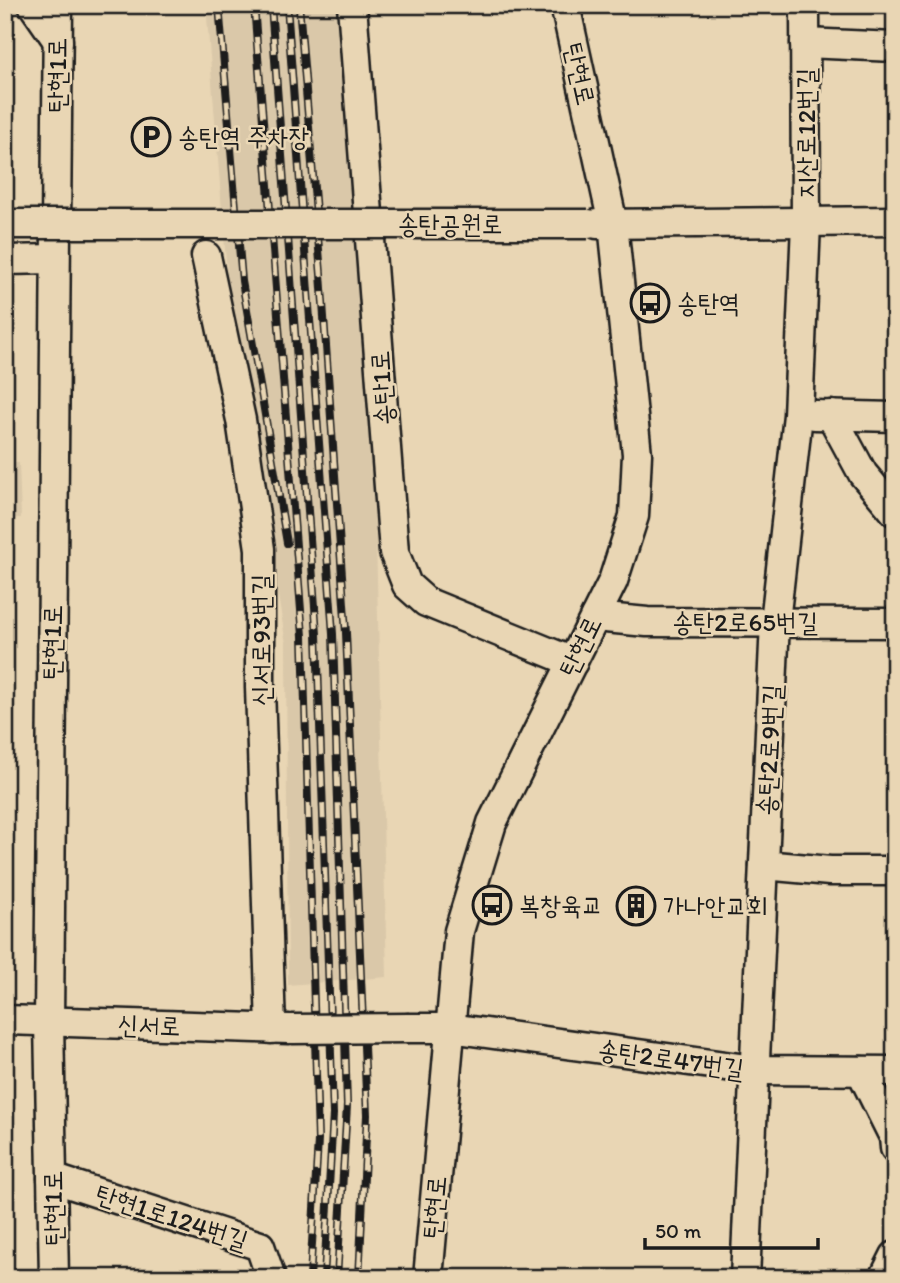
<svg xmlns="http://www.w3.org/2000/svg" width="900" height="1283" viewBox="0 0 900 1283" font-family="Itim,'Poor Story',sans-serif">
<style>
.built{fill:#dac8a9}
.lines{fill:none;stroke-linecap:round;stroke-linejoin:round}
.minor-casing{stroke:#1c1c1c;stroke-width:33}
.minor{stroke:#e9d6b4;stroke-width:28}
.rail-casing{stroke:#1c1c1c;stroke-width:8}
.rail{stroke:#e9d6b4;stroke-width:5;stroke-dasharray:16;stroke-linecap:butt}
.minor-bridge-casing{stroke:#1c1c1c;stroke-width:33;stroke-linecap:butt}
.minor-bridge{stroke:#e9d6b4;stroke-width:28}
.labels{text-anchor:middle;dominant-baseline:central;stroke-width:5;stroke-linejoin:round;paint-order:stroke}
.street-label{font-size:26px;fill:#1c1c1c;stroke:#e9d6b4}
.poi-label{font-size:26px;fill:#1c1c1c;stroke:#e9d6b4;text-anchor:start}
</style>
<rect width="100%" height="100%" fill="#e9d6b4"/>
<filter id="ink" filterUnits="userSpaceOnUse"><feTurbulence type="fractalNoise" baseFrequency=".0143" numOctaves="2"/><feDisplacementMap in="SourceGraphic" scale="14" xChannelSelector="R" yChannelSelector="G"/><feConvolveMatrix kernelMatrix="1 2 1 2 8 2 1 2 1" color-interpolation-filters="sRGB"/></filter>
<g filter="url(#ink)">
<g class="built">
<path d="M 206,5 L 342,5 L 374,459 L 387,977 L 288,985 L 286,644 L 229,300 Z"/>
<path d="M 5,462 L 19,463 L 21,518 L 5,519 Z"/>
</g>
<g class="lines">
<defs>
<g id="minor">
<path d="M 33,5 L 58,41"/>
<path d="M 352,5 L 394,552 L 407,585 L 426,602 L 573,662"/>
<path d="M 805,43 L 895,47"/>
<path d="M 597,224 L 895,221"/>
<path d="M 206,256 L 241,420 L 260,549 L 260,687 L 271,1029"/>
<path d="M 5,260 L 55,259"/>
<path d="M 815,415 L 895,417"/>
<path d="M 831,415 L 863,474 L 895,512"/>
<path d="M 595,617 L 647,622 L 895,623"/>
<path d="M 764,865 L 830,871 L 895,871"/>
<path d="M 5,1020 L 289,1029"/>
<path d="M 409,1028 L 450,1028 L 754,1070 L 895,1071"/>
<path d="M 861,1071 L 894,1137 L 895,1148"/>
<path d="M 52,1178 L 260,1246 L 271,1278"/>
<path d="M 54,1278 L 49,1022 L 58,5"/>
<path d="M 428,1278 L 459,931 L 492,823 L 613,581 L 634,516 L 637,454 L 613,224 L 565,5"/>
<path d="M 745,1278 L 775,622 L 798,415 L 806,223 L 805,5"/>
<path d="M 884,1278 L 895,1256"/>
</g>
</defs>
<use href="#minor" class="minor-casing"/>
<use href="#minor" class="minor"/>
<defs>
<g id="rail">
<path d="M 219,5 L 242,281 L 287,543"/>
<path d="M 254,5 L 303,636 L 318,1140 L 310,1278"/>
<path d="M 271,5 L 317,634 L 333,1114 L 324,1278"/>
<path d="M 287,5 L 333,634 L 347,1105 L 337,1278"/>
<path d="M 299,5 L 321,274 L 346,633 L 367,1115 L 359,1278"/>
</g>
</defs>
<use href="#rail" class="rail-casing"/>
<use href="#rail" class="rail"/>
<defs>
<g id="minor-bridge">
<path d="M 5,224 L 588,224"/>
<path d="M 292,1029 L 409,1028"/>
</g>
</defs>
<use href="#minor-bridge" class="minor-bridge-casing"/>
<use href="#minor-bridge" class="minor-bridge"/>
</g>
</g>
<defs>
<symbol id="parking-ring" viewBox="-11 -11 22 22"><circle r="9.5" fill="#e9d6b4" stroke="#1c1c1c" stroke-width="1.5"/><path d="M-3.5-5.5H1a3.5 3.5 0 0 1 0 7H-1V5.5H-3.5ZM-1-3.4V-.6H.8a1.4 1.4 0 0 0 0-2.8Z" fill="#1c1c1c"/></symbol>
<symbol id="bus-ring" viewBox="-11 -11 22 22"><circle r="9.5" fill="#e9d6b4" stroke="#1c1c1c" stroke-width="1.5"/><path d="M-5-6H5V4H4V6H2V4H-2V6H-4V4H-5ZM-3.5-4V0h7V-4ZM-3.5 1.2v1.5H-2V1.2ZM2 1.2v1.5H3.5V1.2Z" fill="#1c1c1c"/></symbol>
<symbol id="building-ring" viewBox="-11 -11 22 22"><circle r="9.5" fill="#e9d6b4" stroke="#1c1c1c" stroke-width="1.5"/><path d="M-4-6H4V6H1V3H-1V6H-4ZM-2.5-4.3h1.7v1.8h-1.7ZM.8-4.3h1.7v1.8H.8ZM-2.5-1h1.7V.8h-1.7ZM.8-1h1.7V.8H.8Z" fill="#1c1c1c"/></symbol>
</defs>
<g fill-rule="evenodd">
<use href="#parking-ring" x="129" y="115" width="44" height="44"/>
<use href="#bus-ring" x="628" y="281" width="44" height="44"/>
<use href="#bus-ring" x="470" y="883" width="44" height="44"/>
<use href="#building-ring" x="614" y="884" width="44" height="44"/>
</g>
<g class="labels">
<g class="street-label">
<text transform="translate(580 74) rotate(77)">탄현로</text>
<text transform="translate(57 75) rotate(-90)">탄현1로</text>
<text transform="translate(806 133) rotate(-90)">지산로12번길</text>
<text x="450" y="224">송탄공원로</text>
<text transform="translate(382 388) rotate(-94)">송탄1로</text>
<text x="745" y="622">송탄2로65번길</text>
<text transform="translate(261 640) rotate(-90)">신서로93번길</text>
<text transform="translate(52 642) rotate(-89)">탄현1로</text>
<text transform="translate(580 646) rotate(-64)">탄현로</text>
<text transform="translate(769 750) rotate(-87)">송탄2로9번길</text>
<text transform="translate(149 1025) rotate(2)">신서로</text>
<text transform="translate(671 1059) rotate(8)">송탄2로47번길</text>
<text transform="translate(434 1207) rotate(-85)">탄현로</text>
<text transform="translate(53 1208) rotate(-91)">탄현1로</text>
<text transform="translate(172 1217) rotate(18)">탄현1로124번길</text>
</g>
<g class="poi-label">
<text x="178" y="137">송탄역 주차장</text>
<text x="677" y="303">송탄역</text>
<text x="519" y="905">복창육교</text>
<text x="663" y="906">가나안교회</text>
</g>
</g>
<rect width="900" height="1283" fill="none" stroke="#e9d6b4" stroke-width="28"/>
<rect x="14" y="14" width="872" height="1255" fill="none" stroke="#1c1c1c" stroke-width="2.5" filter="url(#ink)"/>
<path d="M645 1238v10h173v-10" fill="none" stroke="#1c1c1c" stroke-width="3.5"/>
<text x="655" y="1238" font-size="21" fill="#1c1c1c" stroke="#e9d6b4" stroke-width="5" paint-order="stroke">50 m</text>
</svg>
